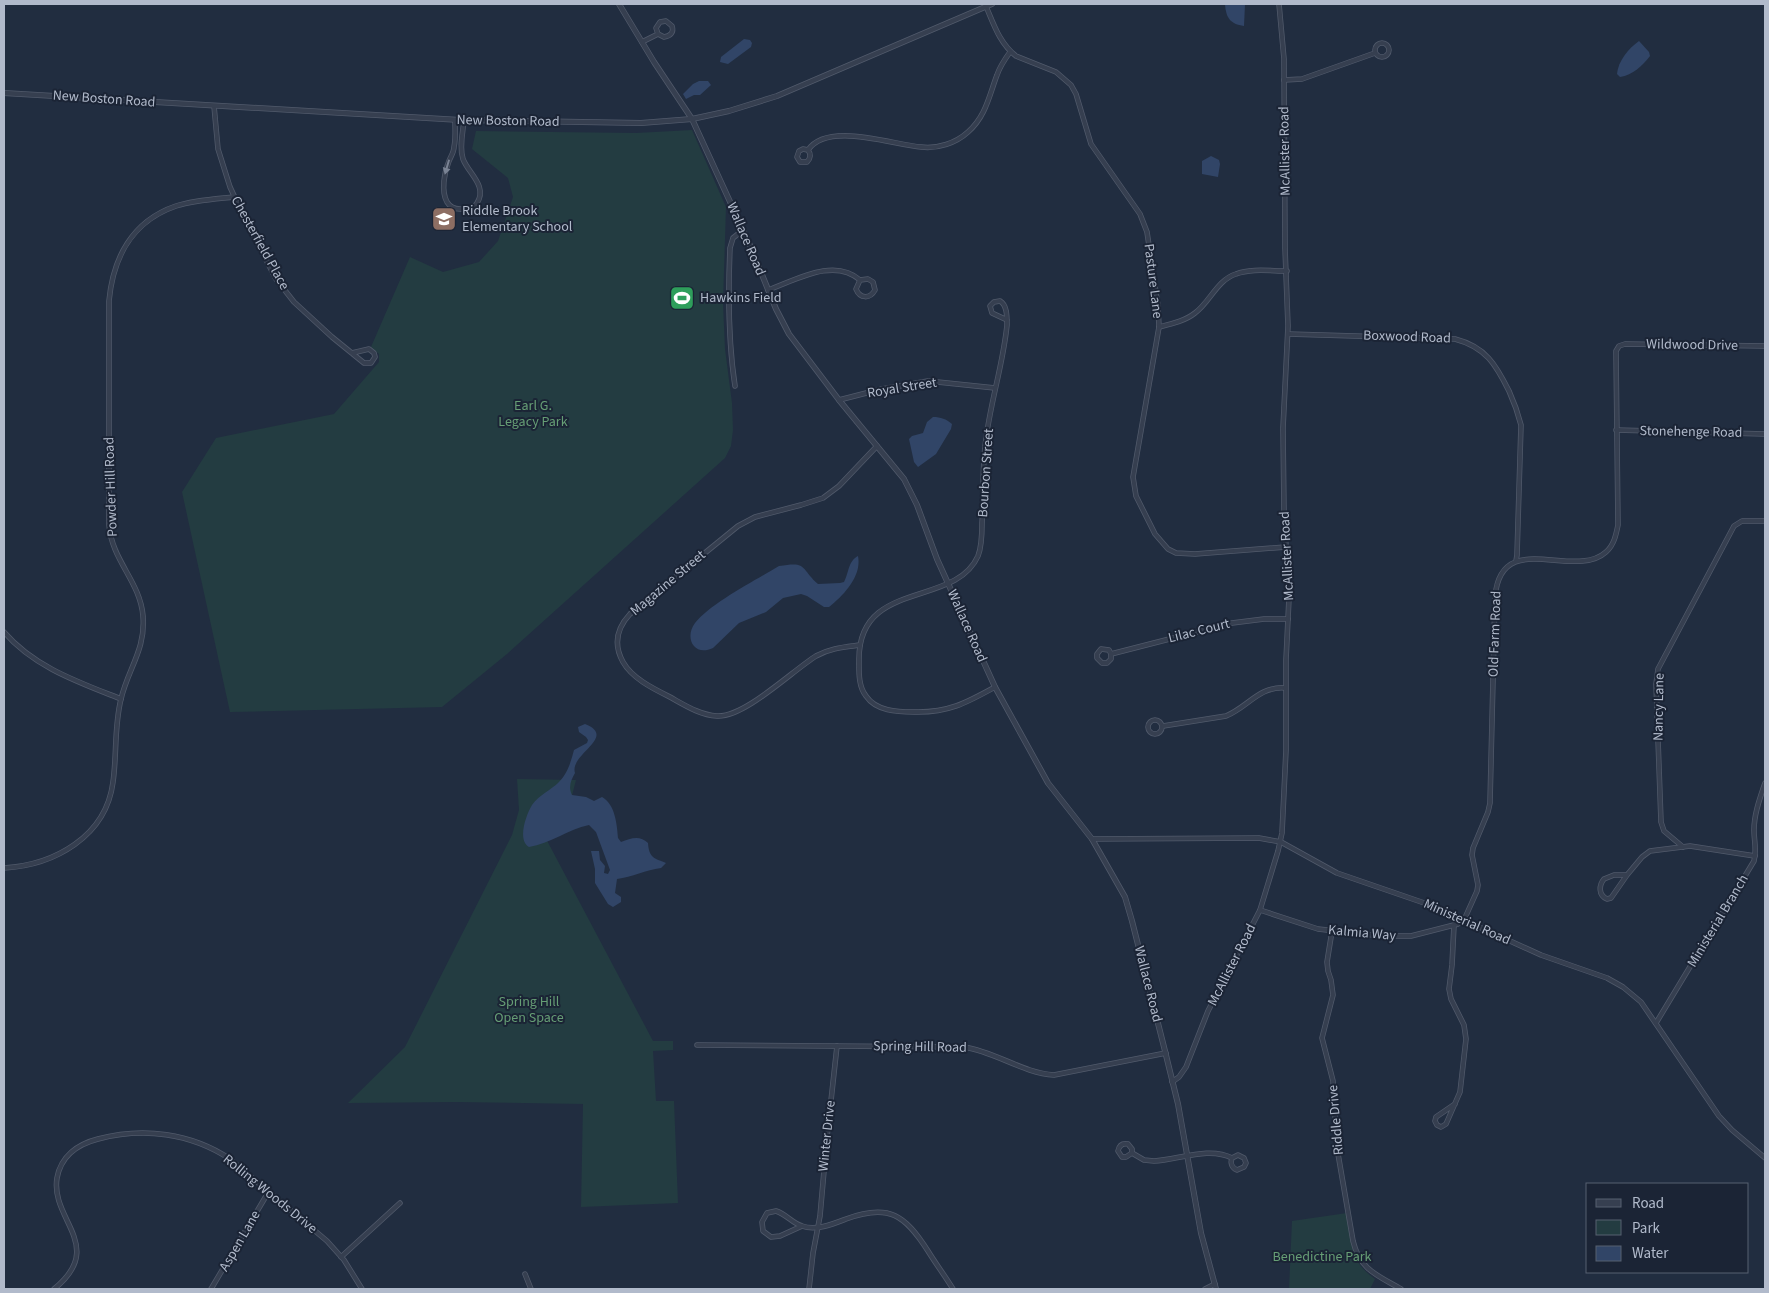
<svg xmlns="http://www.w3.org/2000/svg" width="1769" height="1293" viewBox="0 0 1769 1293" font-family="'Source Sans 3',sans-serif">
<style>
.green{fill:#233c41}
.water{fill:#314567}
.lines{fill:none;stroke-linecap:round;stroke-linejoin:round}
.minor-casing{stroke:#515a6b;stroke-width:5.5}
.tertiary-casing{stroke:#515a6b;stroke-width:6}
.minor{stroke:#363f50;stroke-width:4}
.tertiary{stroke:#363f50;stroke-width:4.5}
.oneway{fill:#7a8394}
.labels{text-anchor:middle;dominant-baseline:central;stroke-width:4;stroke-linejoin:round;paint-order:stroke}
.street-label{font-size:14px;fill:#b1bacb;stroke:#1b2435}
.poi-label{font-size:14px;fill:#b1bacb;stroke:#1b2435;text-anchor:start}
.park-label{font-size:14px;fill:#669e75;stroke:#1b2435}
</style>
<rect width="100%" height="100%" fill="#212d40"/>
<g class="green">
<path d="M 692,130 L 726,207 L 723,303 L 725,349 L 732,403 L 733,430 L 731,446 L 725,458 L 507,654 L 442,707 L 230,712 L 182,492 L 216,438 L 334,414 L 379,362 L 379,354 L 371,347 L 410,257 L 443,272 L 479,262 L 498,241 L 513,197 L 508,178 L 472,149 L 476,131 L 636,133 Z"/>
<path d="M 517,779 L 576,780 L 567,815 L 543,833 L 653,1041 L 673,1041 L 673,1050 L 653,1051 L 656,1101 L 674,1101 L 678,1203 L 581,1207 L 583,1104 L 456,1102 L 348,1103 L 405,1047 L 512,835 L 519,810 Z"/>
<path d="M 1347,1213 C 1352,1243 1349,1261 1375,1279 L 1370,1289 L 1289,1289 L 1292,1221 Z"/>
</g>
<g class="water">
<path d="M 1225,4 L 1245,4 L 1244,26 C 1230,24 1226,18 1225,4 Z"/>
<path d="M 744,39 L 750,40 L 752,43 L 751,47 L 728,64 L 720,62 L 721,57 Z"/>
<path d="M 1639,41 L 1649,52 L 1650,56 C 1642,66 1633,75 1620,77 L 1617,74 C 1618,61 1629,48 1639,41 Z"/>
<path d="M 699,81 L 708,81 L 711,85 L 700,95 L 694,95 L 686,99 L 683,94 L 693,84 Z"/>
<path d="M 1211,156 L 1219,160 L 1220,164 L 1218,177 L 1202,174 L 1202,161 Z"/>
<path d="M 933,417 C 941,417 946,419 952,424 L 951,429 L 936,454 L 918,467 L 914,462 L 909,439 L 912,436 L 923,433 L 927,422 Z"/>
<path d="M 858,556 C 862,576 844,595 829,607 L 824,607 L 807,596 L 801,594 L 783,598 L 766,612 L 739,623 L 713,648 C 694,657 684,638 695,623 C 711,603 756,580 779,566 C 808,561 800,568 818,584 L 840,583 L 844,582 C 849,573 848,561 858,556 Z"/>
<path d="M 585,724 C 618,737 569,754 575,773 C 571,780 568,787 572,795 L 586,797 L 594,801 L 602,797 C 615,804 617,824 618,838 L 621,842 C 631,838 640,835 648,843 C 649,858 654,858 666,863 L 661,868 C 646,870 632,877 617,879 L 615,893 L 621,897 L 621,902 L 613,907 L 608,904 L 595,883 L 595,869 L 591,851 L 599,851 L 600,860 L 605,866 L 604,873 L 608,874 L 610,870 L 596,832 L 589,825 C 568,829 550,844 529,847 C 517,840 526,815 532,805 C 539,795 551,790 559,782 C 568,773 571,761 574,750 L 587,743 L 588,740 L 586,737 L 579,732 L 578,727 Z"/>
</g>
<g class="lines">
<defs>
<g id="minor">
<path d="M 985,4 C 993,22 999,43 1016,56 L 1056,72 L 1071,85 L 1076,94 L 1091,144 L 1140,214 L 1147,232 L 1158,306 L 1159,327 L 1133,477 L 1136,496 L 1155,534 L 1168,549 L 1176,553 L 1195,554 L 1286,547"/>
<path d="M 642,42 L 658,34 L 664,37 C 671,36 674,32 672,26 L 666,21 L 660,22 L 656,28 L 658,34"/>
<circle cx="1382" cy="50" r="7"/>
<path d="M 1284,80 L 1302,79 L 1375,53"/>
<path d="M 214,106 L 218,149 L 230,187 L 243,215 L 276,279 L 294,302 L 332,337 L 364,363 L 371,363 L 375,357 L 374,353 L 369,349 L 352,353"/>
<path d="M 455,120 C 455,129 456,138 454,147 C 454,152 451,156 449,161 C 444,173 441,191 447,202 C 450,207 455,209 460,209 C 467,210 473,210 477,203 C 488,186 468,173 463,159 C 459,147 463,132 464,120"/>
<path d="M 808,150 C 811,154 811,158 807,162 L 800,162 L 797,157 L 799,151 L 803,149 L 808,150 C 828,121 893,145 921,147 C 938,149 956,143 968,132 C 986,116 989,96 997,75 C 1000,66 1005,59 1010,52"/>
<path d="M 768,290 C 796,280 834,257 860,280 L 856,289 C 860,299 870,299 875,290 L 873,282 L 868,279 L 860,280"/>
<path d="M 1159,327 C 1171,324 1185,321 1195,313 C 1210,302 1217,280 1236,274 C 1251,268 1271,271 1287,271"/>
<path d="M 1288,334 L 1455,339 C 1486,347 1496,365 1509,391 C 1514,402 1518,413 1521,425 L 1517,555 L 1516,561"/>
<path d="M 735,386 C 728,340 728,294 730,248 L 733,238 L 743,230"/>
<path d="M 839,400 L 882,389 L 928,381 L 995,388"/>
<path d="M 1616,430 L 1765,434"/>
<path d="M 4,632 C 34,667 78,682 121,699"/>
<path d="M 860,645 C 845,647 830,648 816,656 C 792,671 744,718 717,716 C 699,715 683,704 668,696 C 652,688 632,678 623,662 C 613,644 617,628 630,614 L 738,526 L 755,517 L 801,505 L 823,498 L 839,486 L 877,446"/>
<path d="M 1111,654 L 1111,659 L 1107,663 L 1102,663 L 1097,658 L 1097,654 L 1101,649 L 1109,650 L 1111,654 L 1232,623 L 1264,619 L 1288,619"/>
<path d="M 995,687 C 966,703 948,713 914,712 C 897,712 876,711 866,696 C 858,686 859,671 859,659 C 859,579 955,608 978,556 C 982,546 982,533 982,523 C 984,498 982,472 985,447 C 989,406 1003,366 1007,325 C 1007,316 1007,305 1000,301 L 994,302 L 990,306 L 992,313 L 1007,320"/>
<circle cx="1155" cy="727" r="7"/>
<path d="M 1163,726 L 1226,716 C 1248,707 1259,686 1285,688"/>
<path d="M 1092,839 L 1259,838 L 1281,842 L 1337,873 L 1433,906 L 1541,955 L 1607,978 L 1623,987 L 1641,1002 L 1719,1116 L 1732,1130 L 1765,1158"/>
<path d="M 1683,847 L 1664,831 L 1661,822 L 1656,684 L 1658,669 L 1734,526 L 1742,521 L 1765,521"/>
<path d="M 4,868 C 54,865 106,837 113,782 C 117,754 114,727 121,699 C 128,669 146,649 143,616 C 140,581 112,561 109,525 L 109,301 C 113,258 132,221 176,206 C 195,200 215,199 234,197"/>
<path d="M 1627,875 L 1611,898 L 1607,899 C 1598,895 1599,885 1604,879 L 1614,875 L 1627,875 L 1642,857 L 1650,851 L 1690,846 L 1755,856"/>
<path d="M 1260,910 L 1318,929 L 1382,936 L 1411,936 L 1458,924 L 1464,920 L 1477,891 L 1478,885 L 1472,855 L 1473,848 L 1488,812 L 1490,803 L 1495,597 C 1501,527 1574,581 1606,552 C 1614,545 1616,535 1618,525 L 1616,351 L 1619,346 L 1625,344 L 1765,346"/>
<path d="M 1454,925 L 1452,965 L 1449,989 L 1451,999 L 1464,1025 L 1466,1039 L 1460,1092 L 1446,1124 L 1441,1127 L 1437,1125 L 1435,1121 L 1436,1117 L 1455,1104"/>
<path d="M 1332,931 L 1327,962 L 1328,971 L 1331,980 L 1333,995 L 1322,1038 L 1333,1081 L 1337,1148 L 1353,1241 C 1360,1270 1377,1275 1401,1289"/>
<path d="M 1656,1023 L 1754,861 C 1757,850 1754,841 1754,830 C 1754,814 1760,798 1765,783"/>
<path d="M 697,1045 L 964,1047 C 996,1052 1023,1073 1054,1075 L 1166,1053"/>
<path d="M 1172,1082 L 1179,1077 L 1186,1067 L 1208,1011 L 1260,910 L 1278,851 L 1282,833 L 1286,750 L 1286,660 L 1289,598 L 1284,512 L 1283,428 L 1288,326 L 1285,248 L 1284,59 L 1279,4"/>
<path d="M 1132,1153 L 1126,1157 L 1122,1157 L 1118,1151 C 1119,1146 1122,1143 1128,1144 L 1132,1149 L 1132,1153 L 1144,1160 L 1154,1161 C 1178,1160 1209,1146 1232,1158 L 1238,1155 L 1244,1158 L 1246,1163 L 1244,1167 L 1237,1170 C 1232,1168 1230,1163 1232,1158"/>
<path d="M 802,1226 L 780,1236 L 771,1237 L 763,1231 L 762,1222 L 767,1213 L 776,1211 C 786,1214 792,1223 802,1226 C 816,1231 833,1224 846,1219 C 889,1203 905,1215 928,1251 C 936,1264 945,1276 953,1289"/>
<path d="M 341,1257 L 400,1203"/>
<path d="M 525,1274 L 531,1289"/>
<path d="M 54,1289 C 107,1246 50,1220 57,1178 C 61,1156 78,1144 98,1139 C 143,1127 191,1133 230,1159 L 327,1241 L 344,1260 L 362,1289"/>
<path d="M 211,1289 L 269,1191"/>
<path d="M 809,1289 L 813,1253 L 820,1216 L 827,1137 L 837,1046"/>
<path d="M 1205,1289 L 1215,1284"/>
</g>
<g id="tertiary">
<path d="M 619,4 L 654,62 L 692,119 L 749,243 L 776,309 L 789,334 L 839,400 L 904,479 L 917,505 L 937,559 L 995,687 L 1048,783 L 1092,839 L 1125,897 L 1132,921 L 1164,1047 L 1178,1104 L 1201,1233 L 1216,1289"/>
<path d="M 4,93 L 460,120 L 641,123 L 692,119 L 729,111 L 777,96 L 992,4"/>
</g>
</defs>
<use href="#minor" class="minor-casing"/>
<use href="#tertiary" class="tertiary-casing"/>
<use href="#minor" class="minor"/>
<use href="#tertiary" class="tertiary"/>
</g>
<defs><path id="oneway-solid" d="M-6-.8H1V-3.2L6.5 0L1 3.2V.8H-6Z" transform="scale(1.25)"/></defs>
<use class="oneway" href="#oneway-solid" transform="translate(447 167) rotate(106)"/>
<defs>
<symbol id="school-square" viewBox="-11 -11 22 22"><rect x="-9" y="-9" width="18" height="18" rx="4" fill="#8d6e63" stroke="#1b2435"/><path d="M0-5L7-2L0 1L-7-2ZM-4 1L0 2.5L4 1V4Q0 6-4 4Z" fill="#fff"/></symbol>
<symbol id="stadium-square" viewBox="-11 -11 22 22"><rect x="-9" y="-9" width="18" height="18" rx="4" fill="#2e9e5b" stroke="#1b2435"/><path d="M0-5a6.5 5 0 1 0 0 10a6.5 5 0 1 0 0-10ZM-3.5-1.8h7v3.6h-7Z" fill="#fff"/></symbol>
</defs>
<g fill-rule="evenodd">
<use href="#school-square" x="430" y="205" width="28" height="28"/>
<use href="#stadium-square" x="668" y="284" width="28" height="28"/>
</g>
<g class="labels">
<g class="street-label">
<text transform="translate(104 99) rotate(4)">New Boston Road</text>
<text transform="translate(508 121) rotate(1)">New Boston Road</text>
<text transform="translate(1285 151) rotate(-91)">McAllister Road</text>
<text transform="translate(746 239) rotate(67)">Wallace Road</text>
<text transform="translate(260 243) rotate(61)">Chesterfield Place</text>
<text transform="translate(1153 281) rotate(83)">Pasture Lane</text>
<text transform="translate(1407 337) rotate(2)">Boxwood Road</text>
<text transform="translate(1692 345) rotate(1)">Wildwood Drive</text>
<text transform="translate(902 388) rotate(-9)">Royal Street</text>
<text transform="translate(1691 432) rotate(1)">Stonehenge Road</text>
<text transform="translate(986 473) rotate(-86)">Bourbon Street</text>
<text transform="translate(111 487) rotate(-92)">Powder Hill Road</text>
<text transform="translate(1287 556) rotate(-93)">McAllister Road</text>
<text transform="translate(668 583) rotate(-40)">Magazine Street</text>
<text transform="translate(967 626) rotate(66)">Wallace Road</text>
<text transform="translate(1199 631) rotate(-14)">Lilac Court</text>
<text transform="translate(1495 634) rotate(-88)">Old Farm Road</text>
<text transform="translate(1659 707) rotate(-89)">Nancy Lane</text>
<text transform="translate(1718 921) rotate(-59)">Ministerial Branch</text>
<text transform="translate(1467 922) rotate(24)">Ministerial Road</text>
<text transform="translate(1362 933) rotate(5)">Kalmia Way</text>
<text transform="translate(1232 965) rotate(-63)">McAllister Road</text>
<text transform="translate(1148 984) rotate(76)">Wallace Road</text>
<text transform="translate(920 1047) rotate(1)">Spring Hill Road</text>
<text transform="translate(1336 1120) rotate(-95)">Riddle Drive</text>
<text transform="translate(827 1136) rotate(-84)">Winter Drive</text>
<text transform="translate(270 1194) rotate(39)">Rolling Woods Drive</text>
<text transform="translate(240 1241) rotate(-60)">Aspen Lane</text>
</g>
<g class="poi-label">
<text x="462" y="211">Riddle Brook<tspan x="462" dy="16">Elementary School</tspan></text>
<text x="700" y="298">Hawkins Field</text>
</g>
<g class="park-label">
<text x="533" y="406">Earl G.<tspan x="533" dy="16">Legacy Park</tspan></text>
<text x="529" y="1002">Spring Hill<tspan x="529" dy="16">Open Space</tspan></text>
<text x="1322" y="1257">Benedictine Park</text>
</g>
</g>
<rect width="1769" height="1293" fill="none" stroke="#b1bacb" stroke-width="10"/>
<rect x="1586" y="1183" width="162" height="90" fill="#1b2435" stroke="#576071"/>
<rect x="1596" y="1199" width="25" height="8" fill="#363f50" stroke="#576071"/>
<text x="1632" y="1208" font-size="15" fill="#b1bacb">Road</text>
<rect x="1596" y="1220" width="25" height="15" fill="#233c41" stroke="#576071"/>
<text x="1632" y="1233" font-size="15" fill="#b1bacb">Park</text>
<rect x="1596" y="1246" width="25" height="15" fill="#314567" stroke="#576071"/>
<text x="1632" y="1258" font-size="15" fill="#b1bacb">Water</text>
</svg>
